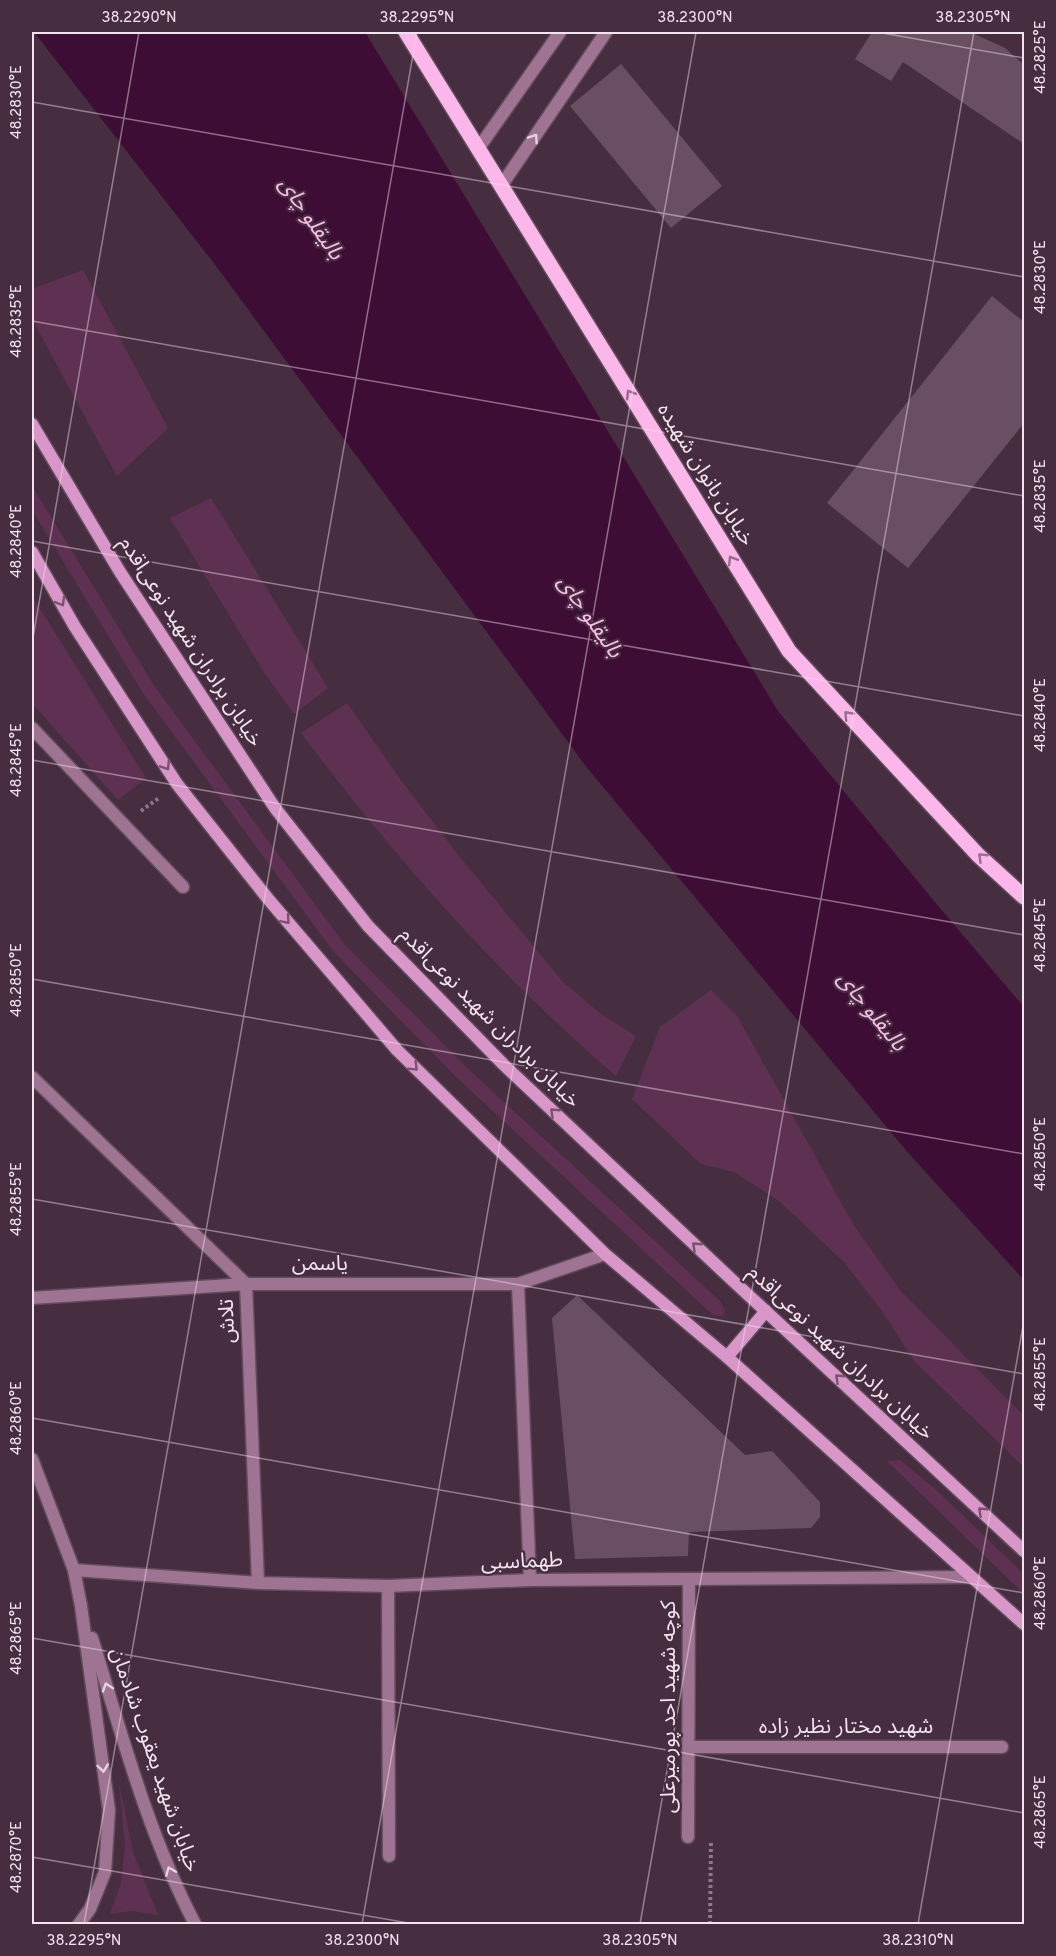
<svg xmlns="http://www.w3.org/2000/svg" width="1056" height="1956" viewBox="0 0 1056 1956" font-family="Overpass,'Noto Sans Arabic',sans-serif">
<style>
.green{fill:#5e3153}
.water{fill:#3e0d35}
.building{fill:#6a4f63}
.lines{fill:none;stroke-linecap:round;stroke-linejoin:round}
.minor-casing{stroke:#624b5c;stroke-width:15}
.tertiary-casing{stroke:#624b5c;stroke-width:15}
.secondary-casing{stroke:#624b5c;stroke-width:15}
.primary-casing{stroke:#624b5c;stroke-width:18}
.path{stroke:#8e7988;stroke-width:4;stroke-dasharray:3 3;stroke-linecap:butt}
.minor{stroke:#9f7493;stroke-width:12}
.tertiary{stroke:#9f7493;stroke-width:12}
.secondary{stroke:#d996c8;stroke-width:12}
.primary{stroke:#fcb7ea;stroke-width:15}
.oneway{stroke:#e6d2e0}
.oneway2{stroke:#986c8c}
.oneway3{stroke:#795270}
.ticks{fill:none;stroke:#f3e3ee;stroke-width:1.5;stroke-opacity:0.45}
.labels{text-anchor:middle;dominant-baseline:central;stroke-width:4.5;stroke-linejoin:round;paint-order:stroke}
.street-label{font-size:21px;fill:#f3e3ee;stroke:#462e40}
.water-label{font-size:22px;font-style:italic;fill:#fdbbeb;stroke:#462e40}
.neatline{fill:none;stroke:#f3e3ee;stroke-width:2}
.ticks-label{font-size:15px;text-anchor:middle;fill:#f3e3ee}
</style>
<rect width="100%" height="100%" fill="#462e40"/>
<g class="green">
<path d="M 83,270 L 168,428 L 117,476 L 32,319 L 32,289 Z"/>
<path d="M 32,486 L 155,687 L 345,945 L 466,1067 L 720,1301 L 725,1310 L 723,1316 L 713,1315 L 454,1075 L 333,951 L 143,693 L 32,510 Z"/>
<path d="M 211,498 L 328,688 L 294,714 L 265,674 L 170,518 Z"/>
<path d="M 32,596 L 146,778 L 118,800 L 32,703 Z"/>
<path d="M 347,703 L 403,783 L 459,856 L 564,983 L 601,1014 L 636,1036 L 616,1076 C 498,975 395,858 301,733 Z"/>
<path d="M 711,990 L 737,1016 L 853,1224 L 899,1289 L 1024,1416 L 1024,1467 L 915,1362 L 882,1311 L 844,1262 L 779,1201 L 734,1172 L 701,1164 L 632,1099 L 660,1027 Z"/>
<path d="M 900,1460 L 934,1488 L 1024,1574 L 1024,1594 L 887,1461 Z"/>
<path d="M 119,1782 L 133,1852 L 158,1915 L 131,1911 L 110,1914 L 121,1883 L 125,1845 Z"/>
</g>
<path class="water" d="M 34,32 L 365,32 L 778,711 L 934,901 L 1024,1007 L 1024,1280 L 910,1155 L 588,769 L 216,266 Z"/>
<g class="building">
<path d="M 872,32 L 970,32 L 1005,48 L 1024,65 L 1024,144 L 903,62 L 891,81 L 855,59 Z"/>
<path d="M 621,64 L 722,186 L 671,228 L 570,106 Z"/>
<path d="M 992,296 L 1024,322 L 1024,423 L 908,568 L 827,503 Z"/>
<path d="M 577,1295 L 745,1455 L 772,1451 L 820,1502 L 820,1517 L 811,1528 L 689,1532 L 688,1556 L 575,1559 L 552,1318 Z"/>
</g>
<g class="lines">
<defs>
<g id="minor">
<path d="M 32,728 L 183,887"/>
<path d="M 32,1077 L 246,1284 L 258,1583"/>
<path d="M 518,1284 L 530,1580"/>
<path d="M 32,1298 L 246,1284 L 518,1284 L 605,1254"/>
<path d="M 74,1570 L 258,1583 L 388,1586 L 530,1580 L 971,1577"/>
<path d="M 388,1586 L 389,1856"/>
<path d="M 690,1747 L 1002,1747"/>
<path d="M 688,1837 L 689,1579"/>
</g>
<g id="tertiary">
<path d="M 478,149 L 560,32"/>
<path d="M 501,186 L 606,32"/>
<path d="M 32,1459 L 74,1570 L 81,1606 L 109,1810 L 105,1872 L 90,1909 L 79,1924"/>
<path d="M 92,1638 C 122,1735 148,1834 195,1924"/>
</g>
<g id="secondary">
<path d="M 32,424 L 120,572 L 275,808 L 368,926 L 504,1065 L 730,1278 L 1024,1551"/>
<path d="M 32,552 L 75,627 L 177,784 L 269,900 L 397,1050 L 605,1254 L 727,1357 L 1024,1624"/>
<path d="M 727,1357 L 766,1311"/>
</g>
<path id="primary" d="M 406,32 L 789,651 L 978,855 L 1024,897"/>
</defs>
<use href="#minor" class="minor-casing"/>
<use href="#tertiary" class="tertiary-casing"/>
<use href="#secondary" class="secondary-casing"/>
<use href="#primary" class="primary-casing"/>
<g class="path">
<path d="M 141,811 L 159,798"/>
<path d="M 710,1924 L 711,1843"/>
</g>
<use href="#minor" class="minor"/>
<use href="#tertiary" class="tertiary"/>
<use href="#secondary" class="secondary"/>
<use href="#primary" class="primary"/>
</g>
<defs><path id="oneway-chevron" d="M-2-3.5L2.5 0L-2 3.5" fill="none" stroke-width="1.6" stroke-linecap="round" stroke-linejoin="round" transform="scale(1.5)"/></defs>
<g class="oneway">
<use href="#oneway-chevron" transform="translate(534 138) rotate(-56)"/>
<use href="#oneway-chevron" transform="translate(107 1687) rotate(-108)"/>
<use href="#oneway-chevron" transform="translate(103 1768) rotate(82)"/>
<use href="#oneway-chevron" transform="translate(170 1871) rotate(-112)"/>
</g>
<g class="oneway2">
<use href="#oneway-chevron" transform="translate(630 394) rotate(-122)"/>
<use href="#oneway-chevron" transform="translate(732 560) rotate(-122)"/>
<use href="#oneway-chevron" transform="translate(848 715) rotate(-133)"/>
<use href="#oneway-chevron" transform="translate(982 857) rotate(-136)"/>
</g>
<g class="oneway3">
<use href="#oneway-chevron" transform="translate(61 602) rotate(60)"/>
<use href="#oneway-chevron" transform="translate(166 766) rotate(57)"/>
<use href="#oneway-chevron" transform="translate(286 920) rotate(49)"/>
<use href="#oneway-chevron" transform="translate(414 1067) rotate(45)"/>
<use href="#oneway-chevron" transform="translate(554 1112) rotate(-137)"/>
<use href="#oneway-chevron" transform="translate(696 1246) rotate(-137)"/>
<use href="#oneway-chevron" transform="translate(839 1378) rotate(-137)"/>
<use href="#oneway-chevron" transform="translate(982 1511) rotate(-137)"/>
</g>
<path class="ticks" d="M 877,32 L 1024,58M 32,102 L 1024,277M 32,321 L 1024,496M 32,541 L 1024,716M 32,643 L 139,32M 32,760 L 1024,935M 32,979 L 1024,1154M 32,1199 L 1024,1374M 32,1418 L 1024,1593M 32,1638 L 1024,1813M 32,1857 L 414,1924M 84,1924 L 417,32M 362,1924 L 696,32M 640,1924 L 974,32M 918,1924 L 1024,1320"/>
<g class="labels">
<g class="street-label">
<text transform="translate(705 475) rotate(58)">خیابان بانوان شهیده</text>
<text transform="translate(190 642) rotate(57)">خیابان برادران شهید نوعی‌اقدم</text>
<text transform="translate(489 1018) rotate(45)">خیابان برادران شهید نوعی‌اقدم</text>
<text x="320" y="1264">یاسمن</text>
<text transform="translate(228 1321) rotate(-92)">تلاش</text>
<text transform="translate(840 1353) rotate(43)">خیابان برادران شهید نوعی‌اقدم</text>
<text transform="translate(522 1562) rotate(-2)">طهماسبی</text>
<text transform="translate(669 1707) rotate(-90)">کوچه شهید احد پورمیرعلی</text>
<text x="846" y="1727">شهید مختار نظیر زاده</text>
<text transform="translate(154 1760) rotate(71)">خیابان شهید یعقوب شادمان</text>
</g>
<g class="water-label">
<text transform="translate(310 219) rotate(55)">بالیقلو چای</text>
<text transform="translate(589 617) rotate(55)">بالیقلو چای</text>
<text transform="translate(871 1012) rotate(51)">بالیقلو چای</text>
</g>
</g>
<rect width="1056" height="1956" fill="none" stroke="#462e40" stroke-width="66"/>
<rect x="33" y="33" width="990" height="1890" class="neatline"/>
<g class="ticks-label">
<text x="139" y="22">38.2290°N</text>
<text x="417" y="22">38.2295°N</text>
<text x="695" y="22">38.2300°N</text>
<text x="973" y="22">38.2305°N</text>
<text transform="translate(1040 57) rotate(-90)" y="5">48.2825°E</text>
<text transform="translate(16 102) rotate(-90)" y="5">48.2830°E</text>
<text transform="translate(1040 277) rotate(-90)" y="5">48.2830°E</text>
<text transform="translate(16 321) rotate(-90)" y="5">48.2835°E</text>
<text transform="translate(1040 496) rotate(-90)" y="5">48.2835°E</text>
<text transform="translate(16 541) rotate(-90)" y="5">48.2840°E</text>
<text transform="translate(1040 715) rotate(-90)" y="5">48.2840°E</text>
<text transform="translate(16 760) rotate(-90)" y="5">48.2845°E</text>
<text transform="translate(1040 935) rotate(-90)" y="5">48.2845°E</text>
<text transform="translate(16 980) rotate(-90)" y="5">48.2850°E</text>
<text transform="translate(1040 1154) rotate(-90)" y="5">48.2850°E</text>
<text transform="translate(16 1199) rotate(-90)" y="5">48.2855°E</text>
<text transform="translate(1040 1374) rotate(-90)" y="5">48.2855°E</text>
<text transform="translate(16 1418) rotate(-90)" y="5">48.2860°E</text>
<text transform="translate(1040 1593) rotate(-90)" y="5">48.2860°E</text>
<text transform="translate(16 1638) rotate(-90)" y="5">48.2865°E</text>
<text transform="translate(1040 1812) rotate(-90)" y="5">48.2865°E</text>
<text transform="translate(16 1857) rotate(-90)" y="5">48.2870°E</text>
<text x="84" y="1945">38.2295°N</text>
<text x="362" y="1945">38.2300°N</text>
<text x="640" y="1945">38.2305°N</text>
<text x="918" y="1945">38.2310°N</text>
</g>
</svg>
